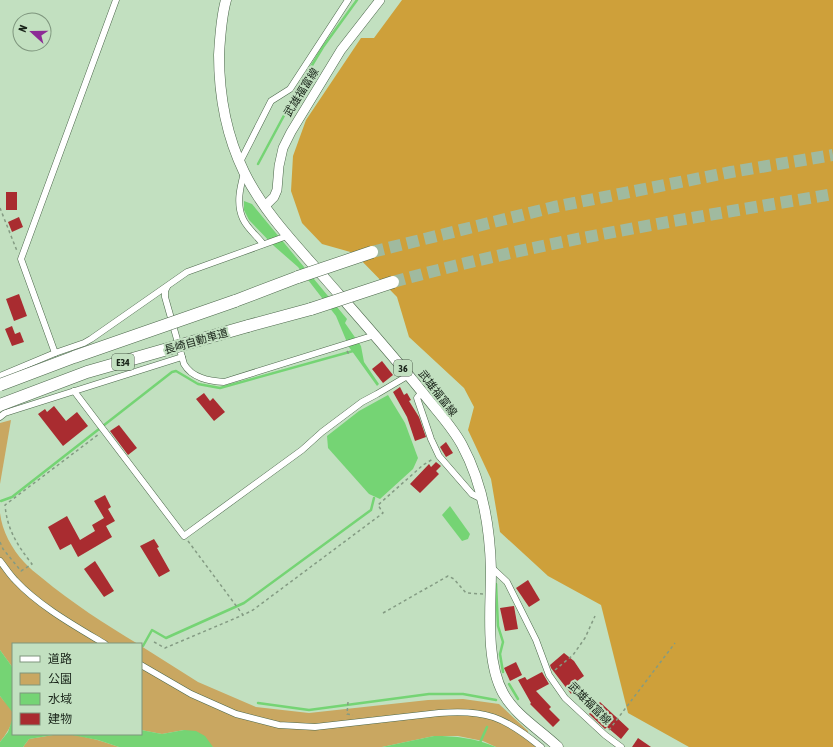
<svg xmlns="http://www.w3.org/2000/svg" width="833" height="747" viewBox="0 0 833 747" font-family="'Asap Condensed','Noto Sans JP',sans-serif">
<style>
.green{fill:#c9a761}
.forest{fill:#cea03a}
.water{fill:#75d474}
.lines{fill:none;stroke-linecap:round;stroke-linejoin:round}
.stream{stroke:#75d474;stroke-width:2.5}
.building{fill:#a92c30}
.highway-tunnel{stroke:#a0ba9f;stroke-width:12;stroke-dasharray:12 6;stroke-linecap:butt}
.street-casing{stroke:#4c674b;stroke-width:7}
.secondary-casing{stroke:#4c674b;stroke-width:10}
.primary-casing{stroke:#4c674b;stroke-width:11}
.highway-casing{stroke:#4c674b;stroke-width:13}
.path{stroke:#849b83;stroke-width:1.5;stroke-dasharray:3 3;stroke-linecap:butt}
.street{stroke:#fff;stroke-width:6}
.secondary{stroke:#fff;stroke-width:9}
.primary{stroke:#fff;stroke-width:10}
.highway{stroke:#fff;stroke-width:12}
.highway-bridge-casing{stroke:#4c674b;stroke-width:13;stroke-linecap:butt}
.highway-bridge{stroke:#fff;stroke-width:12}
.labels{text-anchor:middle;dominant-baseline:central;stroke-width:4;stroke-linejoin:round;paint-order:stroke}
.shield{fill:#c2e0c0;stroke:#4c5c4b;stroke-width:1}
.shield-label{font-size:10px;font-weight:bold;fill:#192419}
.street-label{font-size:11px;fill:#192419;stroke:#c2e0c0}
</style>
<rect width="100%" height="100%" fill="#c2e0c0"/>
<g class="green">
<path d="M 11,420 L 0,484 L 0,423 Z"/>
<path d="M 0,513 C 2,531 12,549 24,562 C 29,568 36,573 42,578 C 72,603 105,624 138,644 L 13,644 L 13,668 L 0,650 Z"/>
<path d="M 141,646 L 198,682 L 256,707 L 309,713 L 428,700 L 463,699 L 499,704 L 528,731 L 529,739 L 538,747 L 496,747 L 483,741 L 458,736 L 434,736 L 382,747 L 213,747 L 184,730 L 162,734 L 141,730 Z"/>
<path d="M 0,696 C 4,701 10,707 13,712 C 16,720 5,736 0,742 Z"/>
<path d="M 59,734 C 79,734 99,740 119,747 L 23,747 L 29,739 Z"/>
</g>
<path class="forest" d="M 402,0 L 833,0 L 833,747 L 689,747 L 628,713 L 601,605 L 548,576 L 500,532 L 491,479 L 468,430 L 474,407 L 464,388 L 409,337 L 397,297 L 354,253 L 322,244 L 302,223 L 291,191 L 293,156 L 306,120 L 361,38 L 374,38 Z"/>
<g class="water">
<path d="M 244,201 L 252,204 L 347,319 L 345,323 L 361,346 L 364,362 L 379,384 L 377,386 L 349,347 L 336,316 L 298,267 L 274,246 L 249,220 L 244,210 Z"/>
<path d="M 388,395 L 405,423 L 418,458 L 413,469 L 380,499 L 369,494 L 328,448 L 327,436 L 359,411 Z"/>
<path d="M 450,506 L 470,534 L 468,539 L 462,541 L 442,515 Z"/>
<path d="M 0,650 L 13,668 L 13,713 L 0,696 Z"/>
<path d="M 13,717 L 13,734 L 59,734 L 29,739 L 23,747 L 0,747 L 0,742 L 8,732 Z"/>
<path d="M 141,730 L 162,734 L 184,730 L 196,731 L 205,736 L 213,747 L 119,747 L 98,740 L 67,734 L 141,734 Z"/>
<path d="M 434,736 C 456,736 475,738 496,747 L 382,747 Z"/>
</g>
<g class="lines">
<g class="stream">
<path d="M 300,85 L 323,47 L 357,0"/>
<path d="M 258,164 L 288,108"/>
<path d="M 1,501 L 12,497 L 172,372 L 176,371 L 198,384 L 220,388 L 353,351"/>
<path d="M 496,584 L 498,626 L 503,642 L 500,654 L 503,672"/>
<path d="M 143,646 L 152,630 L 166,638 L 244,603 L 371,510 L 374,498"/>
<path d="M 509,684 L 518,699"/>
<path d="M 258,703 L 309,710 L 429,694 L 463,694 L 496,700"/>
<path d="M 478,747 L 487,727"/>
</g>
</g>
<g class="building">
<rect x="6" y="192" width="11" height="18"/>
<path d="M 19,217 L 23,227 L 12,232 L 8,222 Z"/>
<path d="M 19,294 L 27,316 L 14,321 L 6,299 Z"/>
<path d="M 12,326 L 15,334 L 20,332 L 24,342 L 12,346 L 5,329 Z"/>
<path d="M 382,361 L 393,375 L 383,383 L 372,369 Z"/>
<path d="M 400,387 L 404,395 L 407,393 L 411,400 L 409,401 L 419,417 L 426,437 L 415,441 L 407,417 L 393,392 Z"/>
<path d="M 204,393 L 210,401 L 213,398 L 225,412 L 214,421 L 196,399 Z"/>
<path d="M 54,406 L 66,421 L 77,412 L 88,426 L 63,446 L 38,414 L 45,409 L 47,412 Z"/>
<path d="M 119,425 L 137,448 L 128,455 L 110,431 Z"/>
<path d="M 446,442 L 453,453 L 446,457 L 440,447 Z"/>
<path d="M 436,462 L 441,466 L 436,471 L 439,474 L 420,493 L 410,484 L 429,464 L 431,467 Z"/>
<path d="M 105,495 L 111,507 L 108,509 L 115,521 L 106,526 L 112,537 L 78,557 L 71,544 L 60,550 L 48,527 L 67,516 L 80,540 L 95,531 L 92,525 L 104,518 L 94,501 Z"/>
<path d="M 154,539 L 159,547 L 157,548 L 170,571 L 159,577 L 140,546 Z"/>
<path d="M 95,561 L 114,591 L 104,597 L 84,569 Z"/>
<path d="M 528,580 L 540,600 L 529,607 L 516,588 Z"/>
<path d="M 514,606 L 518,629 L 505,631 L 500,608 Z"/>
<path d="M 564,653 L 574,661 L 584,676 L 573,684 L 578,689 L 571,694 L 551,668 L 550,665 Z"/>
<path d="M 516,662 L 522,675 L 510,681 L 504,668 Z"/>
<path d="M 542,672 L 549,684 L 536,691 L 551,707 L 549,709 L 560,720 L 553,727 L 530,704 L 531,703 L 518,680 L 525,677 L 527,680 Z"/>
<path d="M 600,702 L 629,729 L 621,739 L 607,727 L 605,729 L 589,714 Z"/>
<path d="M 638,738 L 651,747 L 632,747 Z"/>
</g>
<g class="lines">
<g class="highway-tunnel">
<path d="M 372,252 L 554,207 L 731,172 L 833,155"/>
<path d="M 393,282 C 537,242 685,219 833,194"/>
</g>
<defs>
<g id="street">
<path d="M 116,0 L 21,259 L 55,353 L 84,343 L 91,339 L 187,272 L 287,236"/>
<path d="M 240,162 L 271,101 L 290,89 L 348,0"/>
<path d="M 244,173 C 240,188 236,204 243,219 C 247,228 257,236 263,244"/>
<path d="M 167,287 L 165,291 L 165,297 L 184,364 C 192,378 209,381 224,382 L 375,335"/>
<path d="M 0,376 L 55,353"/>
<path d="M 74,391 L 184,536 L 302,450 L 322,432 L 362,402 L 377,394 L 409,375"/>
<path d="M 422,392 L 417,398 L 431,439 L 439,456 L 472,494 L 482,499"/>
<path d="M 0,417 L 5,413 L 182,357"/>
<path d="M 0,561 C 5,567 9,574 15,580 C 39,606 75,626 105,644"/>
<path d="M 491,567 L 507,582 L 536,640 L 549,675 L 565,698 L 605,735 L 621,747"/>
<path d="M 141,665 L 191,694 L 236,714 L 279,725 L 315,727 L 439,713 C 485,709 505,717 541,747"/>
</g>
<path id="secondary" d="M 265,206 L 274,197 L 277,190 L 279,166 L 283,148 L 291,132 L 341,50 L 380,0"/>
<path id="primary" d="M 226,0 C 221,18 220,37 219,55 C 219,95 227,137 244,172 C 263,211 294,243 322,275 C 356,314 391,353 423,393 C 436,410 452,426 462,445 C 482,482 490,528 491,570 C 491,607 485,660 503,693 C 516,716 539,729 558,747"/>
<g id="highway">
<path d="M 235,301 L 298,277"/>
<path d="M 248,326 L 311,309"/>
</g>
</defs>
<use href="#street" class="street-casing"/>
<use href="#secondary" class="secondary-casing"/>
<use href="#primary" class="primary-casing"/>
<use href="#highway" class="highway-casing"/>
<g class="path">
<path d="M 0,208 L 17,251"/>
<path d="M 347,351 L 350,356"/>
<path d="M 188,541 L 243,615 L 253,610 L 383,513 L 378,505 L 423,465 L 433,459"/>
<path d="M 0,542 L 3,549 L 21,571 L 32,564 C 17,545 7,529 5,505 L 99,434"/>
<path d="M 383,613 L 448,576 L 454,579 L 466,593 L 483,594"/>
<path d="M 154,642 L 165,648 L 243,615"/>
<path d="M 555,670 L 573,655 L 585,638 L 595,616"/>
<path d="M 348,702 L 347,714 L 353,715"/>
<path d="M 609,730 L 675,643"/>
</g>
<use href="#street" class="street"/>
<use href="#secondary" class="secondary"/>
<use href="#primary" class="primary"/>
<use href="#highway" class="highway"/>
<defs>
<g id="highway-bridge">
<path d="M 298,277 L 372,252"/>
<path d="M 311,309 L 393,282"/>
<path d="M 0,385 L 74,357 L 235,301"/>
<path d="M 0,405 L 87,372 L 248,326"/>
</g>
</defs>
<use href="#highway-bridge" class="highway-bridge-casing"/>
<use href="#highway-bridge" class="highway-bridge"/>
</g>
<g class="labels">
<g class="shield">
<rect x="112" y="354" width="22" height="16" rx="3"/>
<rect x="394" y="360" width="18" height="16" rx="3"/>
</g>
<g class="shield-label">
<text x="123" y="362">E34</text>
<text x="403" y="368">36</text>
</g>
<g class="street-label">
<text transform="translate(301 92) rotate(-58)">武雄福富線</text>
<text transform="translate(196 341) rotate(-16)">長崎自動車道</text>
<text transform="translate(438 393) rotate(52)">武雄福富線</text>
<text transform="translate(590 703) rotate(45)">武雄福富線</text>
</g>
</g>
<rect x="12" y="643" width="130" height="92" fill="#c2e0c0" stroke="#7e957d"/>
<rect x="20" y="656" width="20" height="6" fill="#ffffff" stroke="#7e957d"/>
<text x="48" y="663" font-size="12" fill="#192419">道路</text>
<rect x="20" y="673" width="20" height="12" fill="#c9a761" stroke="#7e957d"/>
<text x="48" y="683" font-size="12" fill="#192419">公園</text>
<rect x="20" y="693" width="20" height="12" fill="#75d474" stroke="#7e957d"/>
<text x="48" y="703" font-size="12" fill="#192419">水域</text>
<rect x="20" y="713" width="20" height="12" fill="#a92c30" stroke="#7e957d"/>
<text x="48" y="723" font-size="12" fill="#192419">建物</text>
<g transform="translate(32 32) rotate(291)"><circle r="19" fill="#c2e0c0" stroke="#7e957d"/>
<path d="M0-3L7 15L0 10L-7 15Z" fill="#8c2c96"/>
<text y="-6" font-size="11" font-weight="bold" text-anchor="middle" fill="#192419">N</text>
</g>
</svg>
